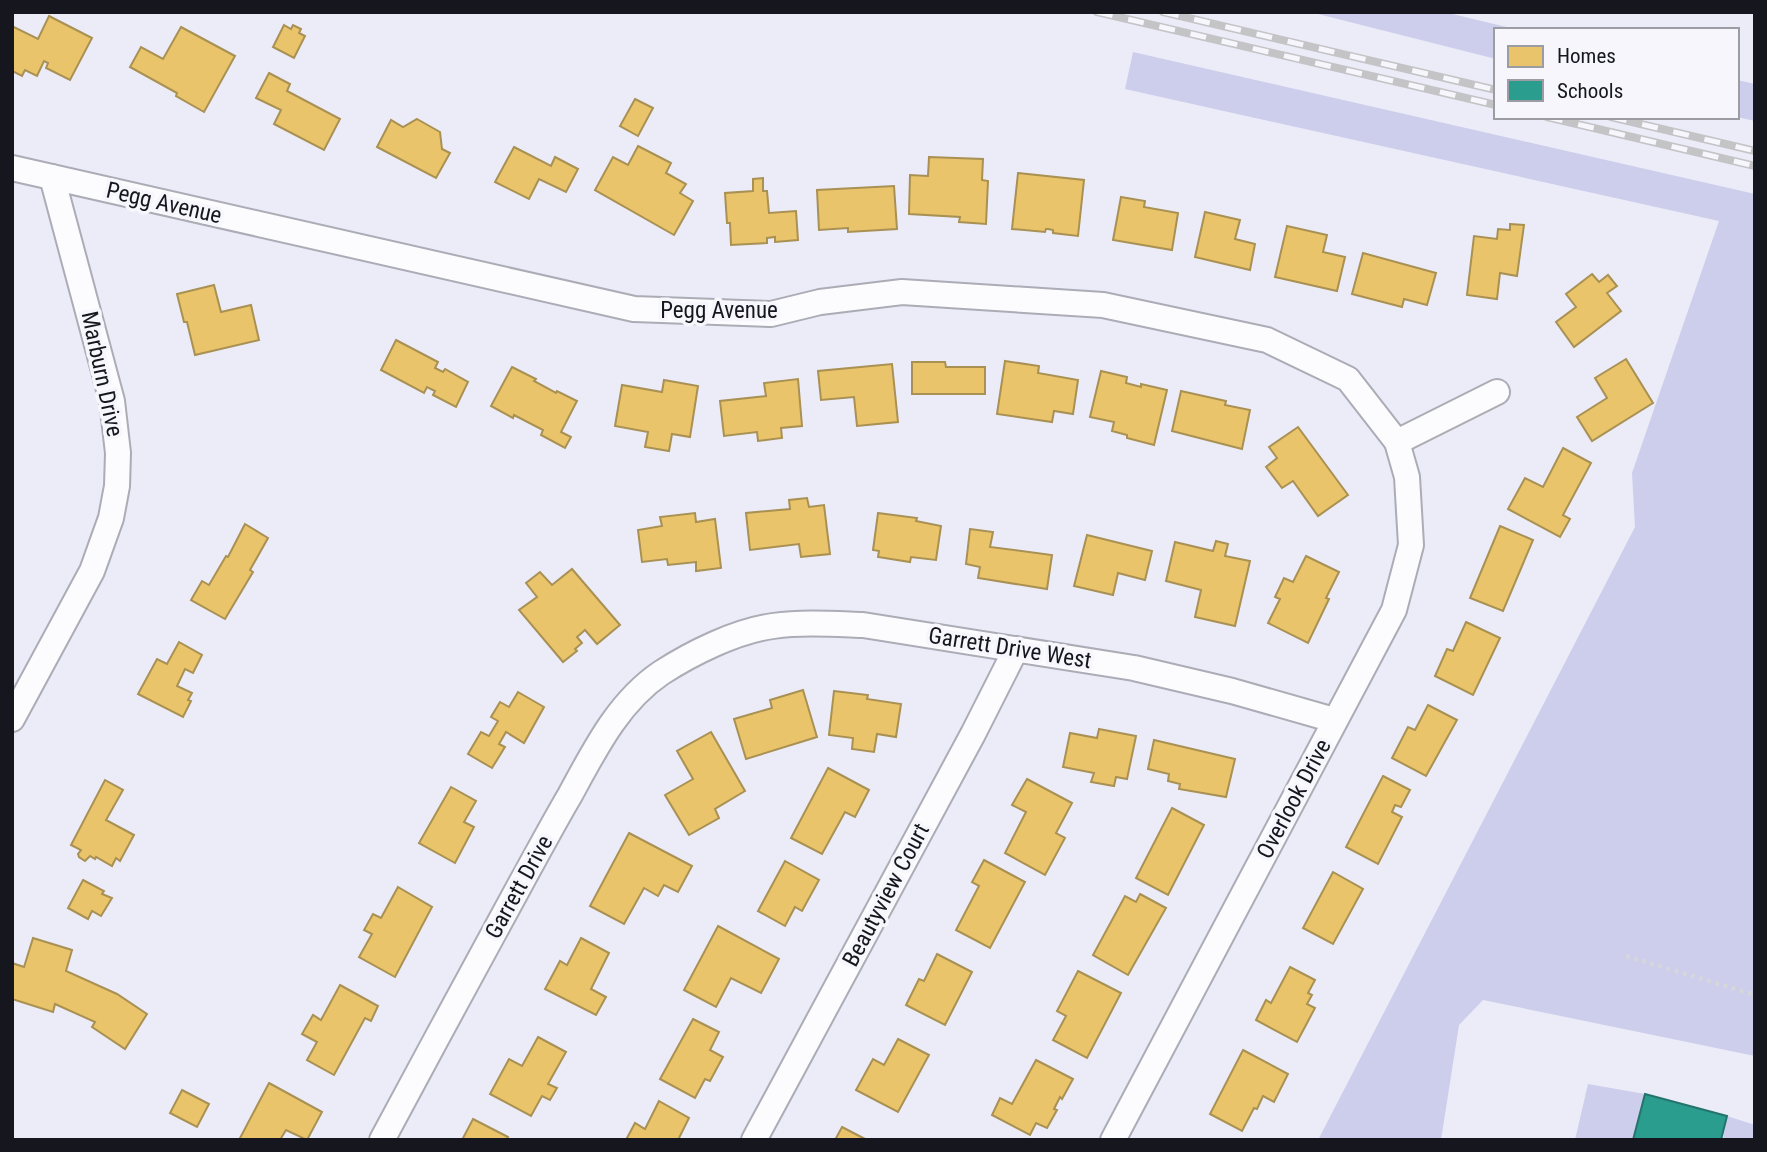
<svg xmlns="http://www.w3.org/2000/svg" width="1767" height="1152" viewBox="0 0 1767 1152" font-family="'Roboto Condensed',sans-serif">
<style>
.green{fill:#ccceeb}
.homes{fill:#e9c46a;stroke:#a99053;stroke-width:2}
.schools{fill:#2a9d8f;stroke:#24746d;stroke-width:2}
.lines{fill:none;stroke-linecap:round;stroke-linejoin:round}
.street-casing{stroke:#abacb5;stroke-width:28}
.path{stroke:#d6d7da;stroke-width:4.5;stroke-dasharray:3.5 5;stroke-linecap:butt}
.street{stroke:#fcfcfe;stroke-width:24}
.rail-casing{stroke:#c4c4c7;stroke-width:8}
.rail{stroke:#f6f6fc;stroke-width:5;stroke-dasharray:16;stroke-linecap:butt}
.labels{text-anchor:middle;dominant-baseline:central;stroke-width:7;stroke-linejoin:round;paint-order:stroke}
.street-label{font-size:23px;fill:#15161e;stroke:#f6f6fc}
</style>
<rect width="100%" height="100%" fill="#ebecf8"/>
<g class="green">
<path d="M 1310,12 L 1444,12 L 1519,30 L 1496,30 L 1496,59 Z"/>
<path d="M 1133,52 L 1755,194 L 1755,1056 L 1483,1000 L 1459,1025 L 1441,1140 L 1318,1140 L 1635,527 L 1632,473 L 1719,221 L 1125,89 Z"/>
<path d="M 1737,80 L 1755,84 L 1755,121 L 1737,117 Z"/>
<path d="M 1588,1084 L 1645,1094 L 1633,1140 L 1575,1140 Z"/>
<path d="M 1727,1116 L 1755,1125 L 1755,1140 L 1723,1140 Z"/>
</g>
<g class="homes">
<path d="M 49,16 L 92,38 L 70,80 L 46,68 L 48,63 L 44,61 L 37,76 L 25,70 L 22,76 L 12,71 L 12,26 L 38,39 Z"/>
<path d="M 284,25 L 291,29 L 293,25 L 301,29 L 299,33 L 305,36 L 294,58 L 273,47 Z"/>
<path d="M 181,27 L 235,56 L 204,112 L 176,96 L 177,93 L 130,67 L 141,47 L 163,59 Z"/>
<path d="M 269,73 L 290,84 L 287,91 L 340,119 L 324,150 L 274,124 L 281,110 L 256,98 Z"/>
<path d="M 635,99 L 653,108 L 638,136 L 620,126 Z"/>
<path d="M 417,119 L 440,132 L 442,149 L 450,153 L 436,178 L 377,147 L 391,120 L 403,127 Z"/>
<path d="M 638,146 L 671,163 L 666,173 L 686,184 L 680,193 L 693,201 L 674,235 L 595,190 L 613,157 L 628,165 Z"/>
<path d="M 514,147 L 551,166 L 555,157 L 578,169 L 566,192 L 539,179 L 529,199 L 495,182 Z"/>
<path d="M 929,157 L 983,159 L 982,180 L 988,181 L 986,224 L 959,222 L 960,217 L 909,214 L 910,175 L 928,176 Z"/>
<path d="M 1018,173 L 1084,180 L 1078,236 L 1053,233 L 1053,230 L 1048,229 L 1046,229 L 1045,232 L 1012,229 Z"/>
<path d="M 763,178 L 763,191 L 767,191 L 769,213 L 796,211 L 798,240 L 775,242 L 775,237 L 767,238 L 767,243 L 731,245 L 730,223 L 727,223 L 725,193 L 753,191 L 753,179 Z"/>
<path d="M 894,186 L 897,229 L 848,232 L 848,228 L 819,230 L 817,190 Z"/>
<path d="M 1121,197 L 1145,201 L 1144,207 L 1178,213 L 1172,250 L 1113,240 Z"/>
<path d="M 1205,212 L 1240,220 L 1235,239 L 1255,244 L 1250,270 L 1195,257 Z"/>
<path d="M 1510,224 L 1524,225 L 1517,276 L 1500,273 L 1497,299 L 1467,295 L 1474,236 L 1497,239 L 1498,229 L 1510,230 Z"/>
<path d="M 1287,226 L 1327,235 L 1323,252 L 1345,257 L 1337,291 L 1275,277 Z"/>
<path d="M 1363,253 L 1436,273 L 1427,305 L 1404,299 L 1402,307 L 1352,294 Z"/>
<path d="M 1592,274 L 1599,282 L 1608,275 L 1617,286 L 1607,293 L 1621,311 L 1574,347 L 1556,322 L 1576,307 L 1566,294 Z"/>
<path d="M 214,285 L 221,312 L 251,305 L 259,340 L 195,355 L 187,322 L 184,322 L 177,294 Z"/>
<path d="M 396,340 L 438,362 L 435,368 L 443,372 L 445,369 L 468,382 L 456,407 L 433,395 L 435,391 L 427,387 L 424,393 L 381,370 Z"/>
<path d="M 1626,359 L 1653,403 L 1592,441 L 1577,417 L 1607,398 L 1595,378 Z"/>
<path d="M 1005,361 L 1039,366 L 1038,373 L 1078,380 L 1073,414 L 1054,411 L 1052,422 L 997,414 Z"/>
<path d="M 912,362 L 945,362 L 946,367 L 985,367 L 985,394 L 912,394 Z"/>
<path d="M 892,364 L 898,422 L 857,426 L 854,397 L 821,400 L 818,371 Z"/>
<path d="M 512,367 L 536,379 L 534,381 L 556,393 L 557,391 L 577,401 L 561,432 L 571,437 L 565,448 L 541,435 L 543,430 L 514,415 L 513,418 L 491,406 Z"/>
<path d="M 1101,371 L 1127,377 L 1126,383 L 1141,387 L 1141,384 L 1167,390 L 1154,445 L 1127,438 L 1127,435 L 1112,431 L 1114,422 L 1090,417 Z"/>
<path d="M 798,379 L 802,426 L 781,428 L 782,438 L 758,441 L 757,432 L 724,436 L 720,401 L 766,396 L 764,383 Z"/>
<path d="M 664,380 L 698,386 L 690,437 L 672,434 L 669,451 L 645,447 L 648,432 L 615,426 L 622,385 L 662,392 Z"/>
<path d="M 1181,391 L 1226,401 L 1225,405 L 1250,410 L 1242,449 L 1172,431 Z"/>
<path d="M 1298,427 L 1348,495 L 1318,516 L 1293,481 L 1282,488 L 1266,467 L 1277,458 L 1269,447 Z"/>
<path d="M 1563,448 L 1591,463 L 1563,515 L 1570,519 L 1560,537 L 1508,509 L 1525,478 L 1543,487 Z"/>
<path d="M 807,498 L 809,507 L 824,505 L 830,554 L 801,557 L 799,544 L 750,550 L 746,513 L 790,509 L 789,500 Z"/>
<path d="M 695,513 L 696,522 L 715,519 L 721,568 L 696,571 L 696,562 L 668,565 L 667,559 L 642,562 L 638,530 L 662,526 L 660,517 Z"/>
<path d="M 878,513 L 917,518 L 916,521 L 941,526 L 936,560 L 911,557 L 910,562 L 878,557 L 879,551 L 873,550 Z"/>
<path d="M 245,524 L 268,538 L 250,570 L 253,572 L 225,619 L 191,600 L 202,581 L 209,585 L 226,556 L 228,557 Z"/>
<path d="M 1500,526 L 1533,540 L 1503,611 L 1470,598 Z"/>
<path d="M 970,529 L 993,532 L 990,547 L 1052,555 L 1047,589 L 978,578 L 980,567 L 966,564 Z"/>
<path d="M 1087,535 L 1152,551 L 1145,580 L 1118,573 L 1113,595 L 1074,586 Z"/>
<path d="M 1216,541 L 1228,544 L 1225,556 L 1250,561 L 1235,626 L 1195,617 L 1201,590 L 1166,581 L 1175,542 L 1213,551 Z"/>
<path d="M 1306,556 L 1339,572 L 1326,598 L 1329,599 L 1308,643 L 1268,623 L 1280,599 L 1275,597 L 1284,578 L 1293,582 Z"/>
<path d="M 572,569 L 620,625 L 597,644 L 585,630 L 577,637 L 582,643 L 575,649 L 577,651 L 563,662 L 519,610 L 537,597 L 526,583 L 540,572 L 552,585 Z"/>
<path d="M 1466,622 L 1500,638 L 1473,695 L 1435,676 L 1447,649 L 1453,651 Z"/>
<path d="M 179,642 L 202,655 L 193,673 L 185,669 L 177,686 L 192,693 L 188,700 L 191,701 L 183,717 L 138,694 L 157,659 L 167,664 Z"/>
<path d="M 803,690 L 817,737 L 746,759 L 734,719 L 772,708 L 770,700 Z"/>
<path d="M 834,691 L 868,695 L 867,699 L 901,704 L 896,737 L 877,734 L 874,752 L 852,749 L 853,738 L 829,735 Z"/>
<path d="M 518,692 L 544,707 L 524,743 L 506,732 L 499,744 L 505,747 L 492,768 L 468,754 L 481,732 L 489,736 L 498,721 L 491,717 L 500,702 L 509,707 Z"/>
<path d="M 1428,705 L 1457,720 L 1426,776 L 1392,758 L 1408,727 L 1415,730 Z"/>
<path d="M 1099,729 L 1136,736 L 1127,779 L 1116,777 L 1114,786 L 1091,782 L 1094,773 L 1063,767 L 1070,733 L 1097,738 Z"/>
<path d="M 711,732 L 745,791 L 715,809 L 719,818 L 689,835 L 665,795 L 693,779 L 677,751 Z"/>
<path d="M 1154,740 L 1235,759 L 1226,797 L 1179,789 L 1180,784 L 1168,781 L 1169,774 L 1148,769 Z"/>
<path d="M 828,768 L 869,790 L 855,817 L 845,812 L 822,854 L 791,838 Z"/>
<path d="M 1383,776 L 1410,790 L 1401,807 L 1395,805 L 1392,812 L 1402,817 L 1378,864 L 1346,847 Z"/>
<path d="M 1027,779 L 1072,803 L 1056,833 L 1065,838 L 1045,875 L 1005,853 L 1026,812 L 1012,805 Z"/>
<path d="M 105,780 L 123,790 L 106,820 L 134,835 L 120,861 L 116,858 L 112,866 L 96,857 L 95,859 L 90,856 L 85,861 L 79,857 L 78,854 L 81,850 L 71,845 Z"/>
<path d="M 451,787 L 476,801 L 464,822 L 474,827 L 455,863 L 419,843 Z"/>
<path d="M 1172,808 L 1204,825 L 1168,895 L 1136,878 Z"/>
<path d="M 629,833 L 692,866 L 678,892 L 664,885 L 658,896 L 644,888 L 624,924 L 590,906 Z"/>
<path d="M 984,860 L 1025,882 L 990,948 L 956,930 L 979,886 L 972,882 Z"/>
<path d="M 785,861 L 819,880 L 802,911 L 795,907 L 785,926 L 758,911 Z"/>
<path d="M 1333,872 L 1363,889 L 1333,944 L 1303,928 Z"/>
<path d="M 83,880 L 104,891 L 102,894 L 112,898 L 101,916 L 92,911 L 88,919 L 68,908 Z"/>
<path d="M 398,887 L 432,907 L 395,977 L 359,957 L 372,934 L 364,930 L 373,914 L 381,918 Z"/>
<path d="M 1140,894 L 1166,908 L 1128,975 L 1093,955 L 1125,896 L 1136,902 Z"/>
<path d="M 718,926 L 779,959 L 761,993 L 731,978 L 716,1007 L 684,990 Z"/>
<path d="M 33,938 L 72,950 L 66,971 L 117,994 L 147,1014 L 125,1049 L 92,1027 L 95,1022 L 55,1004 L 53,1012 L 12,999 L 12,963 L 24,967 Z"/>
<path d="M 581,938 L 609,953 L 591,989 L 606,997 L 596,1015 L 545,989 L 560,961 L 567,965 Z"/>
<path d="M 937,954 L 972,972 L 945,1025 L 906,1005 L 919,979 L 924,981 Z"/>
<path d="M 1290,967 L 1315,980 L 1308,993 L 1312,995 L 1307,1004 L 1315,1008 L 1297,1042 L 1256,1020 L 1266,1000 L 1271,1003 Z"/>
<path d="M 1078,971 L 1121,993 L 1087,1058 L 1053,1040 L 1066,1016 L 1057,1011 Z"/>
<path d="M 340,985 L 378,1006 L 371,1021 L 365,1018 L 334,1075 L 307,1060 L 317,1042 L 302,1034 L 313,1015 L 321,1020 Z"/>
<path d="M 693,1019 L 719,1032 L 710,1050 L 723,1057 L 710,1081 L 705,1079 L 695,1098 L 660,1079 Z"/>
<path d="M 538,1037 L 566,1052 L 548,1084 L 557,1088 L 550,1100 L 542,1096 L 531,1116 L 490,1094 L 509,1059 L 522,1066 Z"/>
<path d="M 898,1039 L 929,1055 L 898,1112 L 856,1090 L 873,1059 L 884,1065 Z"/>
<path d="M 1243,1050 L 1288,1074 L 1274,1102 L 1263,1096 L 1257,1109 L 1254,1108 L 1242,1131 L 1210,1114 Z"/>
<path d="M 1036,1060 L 1073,1079 L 1062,1099 L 1060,1097 L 1054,1109 L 1057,1110 L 1047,1128 L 1036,1123 L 1030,1135 L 992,1115 L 1000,1098 L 1012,1104 Z"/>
<path d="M 269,1083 L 322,1112 L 307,1140 L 286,1130 L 280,1140 L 239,1140 Z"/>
<path d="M 182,1090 L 209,1104 L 197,1127 L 170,1113 Z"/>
<path d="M 659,1101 L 689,1118 L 678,1140 L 630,1140 L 627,1138 L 635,1123 L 645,1129 Z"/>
<path d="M 473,1119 L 508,1137 L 506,1140 L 462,1140 Z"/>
<path d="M 842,1127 L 867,1140 L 835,1140 Z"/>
</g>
<path class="schools" d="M 1645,1094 L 1727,1116 L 1721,1140 L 1633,1140 Z"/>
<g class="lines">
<defs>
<g id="street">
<path d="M 12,168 L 634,309 L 771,314 L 820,302 L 902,292 L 1103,305 L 1267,340 L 1348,379 L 1397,442 L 1407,477 L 1411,545 L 1394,610 L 1113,1140"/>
<path d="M 1397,442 L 1497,392"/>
<path d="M 12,719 L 92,571 L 111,518 L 117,486 L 118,453 L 112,401 L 52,177"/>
<path d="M 382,1140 C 428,1054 474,969 521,883 C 537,854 553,824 570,795 C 594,751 618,702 661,673 C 692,653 736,631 773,626 C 803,622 833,624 863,625 L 1134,668 L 1232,691 L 1334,720"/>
<path d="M 754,1140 L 973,734 L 1016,649"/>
</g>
</defs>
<use href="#street" class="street-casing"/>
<path class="path" d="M 1626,956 L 1755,995"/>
<use href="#street" class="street"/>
<defs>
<g id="rail">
<path d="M 1097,12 L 1496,105"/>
<path d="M 1163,12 L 1496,90"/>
<path d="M 1547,117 L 1755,166"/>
<path d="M 1611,117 L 1755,151"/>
</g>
</defs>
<use href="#rail" class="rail-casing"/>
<use href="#rail" class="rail"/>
</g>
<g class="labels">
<g class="street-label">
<text transform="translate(164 203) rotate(13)">Pegg Avenue</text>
<text x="719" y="310">Pegg Avenue</text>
<text transform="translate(102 374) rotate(78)">Marburn Drive</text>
<text transform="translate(1010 648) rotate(9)">Garrett Drive West</text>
<text transform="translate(1294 799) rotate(-62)">Overlook Drive</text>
<text transform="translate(519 887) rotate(-61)">Garrett Drive</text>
<text transform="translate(886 895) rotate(-62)">Beautyview Court</text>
</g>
</g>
<rect width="1767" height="1152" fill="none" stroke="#15161e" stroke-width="28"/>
<rect x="1494" y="28" width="245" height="91" fill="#f6f6fc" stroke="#9c9ca3" stroke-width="2"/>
<rect x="1508" y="46" width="35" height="21" fill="#e9c46a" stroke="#9c9ca3" stroke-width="2"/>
<text x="1557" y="63" font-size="21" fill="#15161e">Homes</text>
<rect x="1508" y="80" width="35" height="21" fill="#2a9d8f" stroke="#9c9ca3" stroke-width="2"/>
<text x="1557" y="98" font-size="21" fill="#15161e">Schools</text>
</svg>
